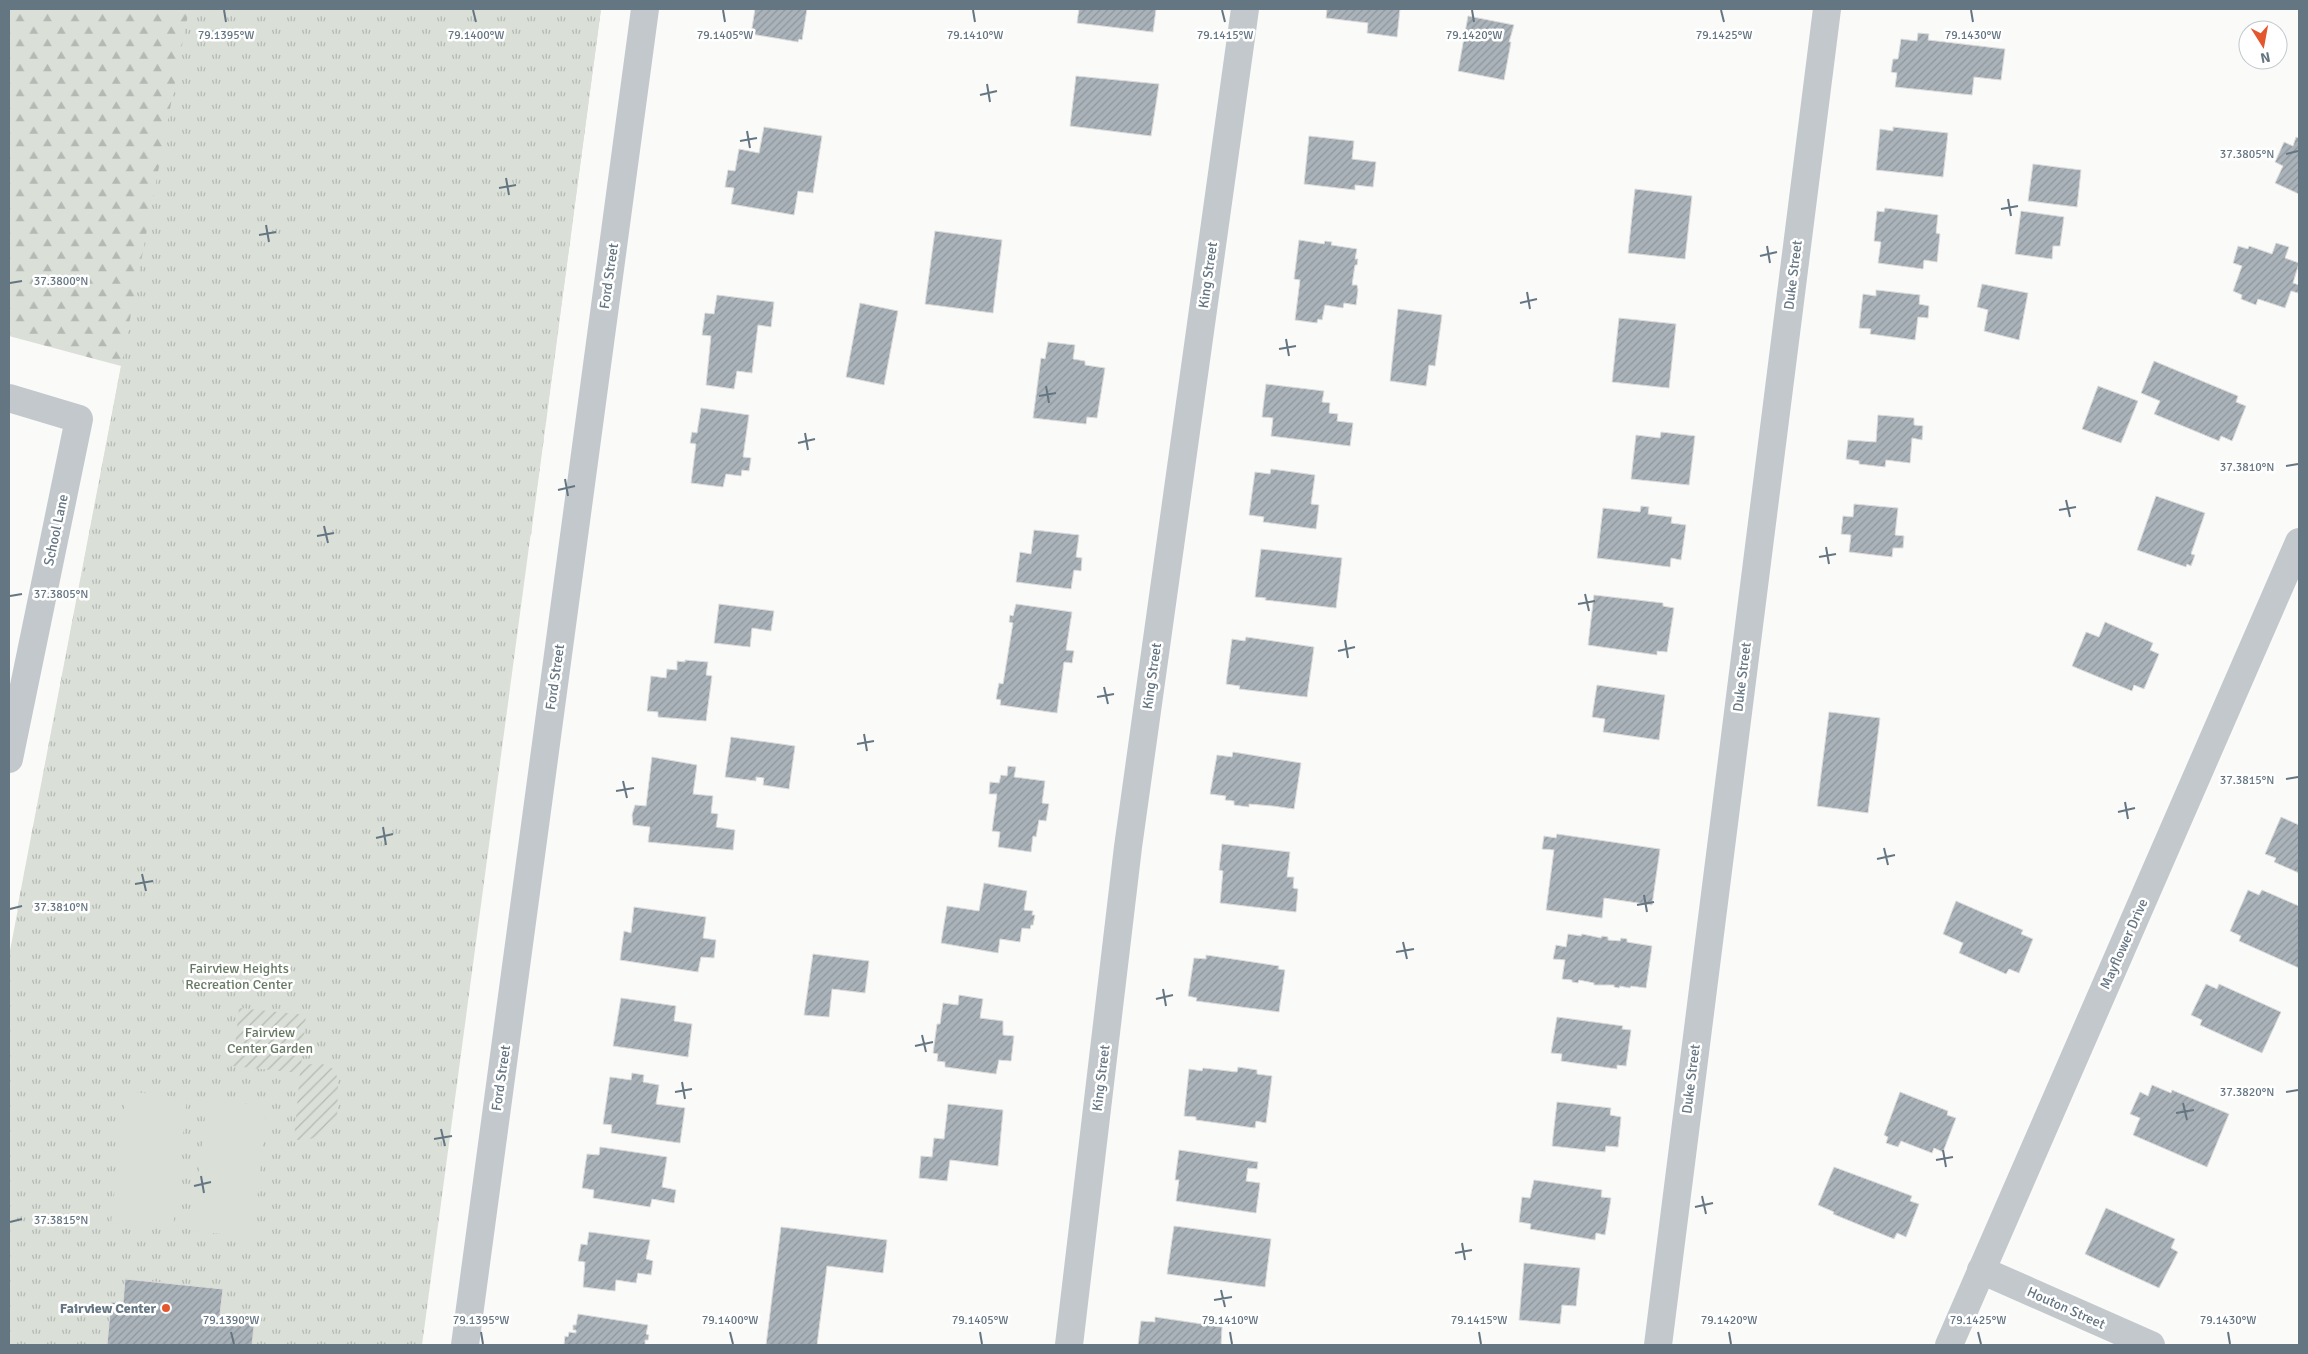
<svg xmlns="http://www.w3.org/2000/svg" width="2308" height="1354" viewBox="0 0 2308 1354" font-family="Signika,sans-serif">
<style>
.forest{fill:url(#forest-firs)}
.park{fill:url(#park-tufts)}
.garden{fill:url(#garden-furrows)}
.pitch{fill:#dadfd7}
.building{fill:url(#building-hatch);stroke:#dcdcda}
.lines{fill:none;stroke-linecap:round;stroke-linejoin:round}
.minor{stroke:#c3c8cc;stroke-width:28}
.ticks{fill:none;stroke:#657683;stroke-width:2}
.poi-dot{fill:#e4572e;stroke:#fff;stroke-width:2}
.labels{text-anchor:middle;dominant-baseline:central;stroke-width:5;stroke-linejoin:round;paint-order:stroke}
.street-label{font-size:14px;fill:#657683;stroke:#fff}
.park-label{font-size:14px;fill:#687a64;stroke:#fff}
.poi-label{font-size:14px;font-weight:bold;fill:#657683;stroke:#fff;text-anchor:end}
.ticks-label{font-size:12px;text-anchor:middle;fill:#657683;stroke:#fff;stroke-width:5;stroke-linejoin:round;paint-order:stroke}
</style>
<defs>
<pattern id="forest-firs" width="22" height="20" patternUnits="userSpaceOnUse" patternTransform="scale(1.25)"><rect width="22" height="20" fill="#dadfd7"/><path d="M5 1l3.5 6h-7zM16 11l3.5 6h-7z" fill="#b4b9b4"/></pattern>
<pattern id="park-tufts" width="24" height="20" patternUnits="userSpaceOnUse" patternTransform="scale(1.25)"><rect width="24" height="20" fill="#dadfd7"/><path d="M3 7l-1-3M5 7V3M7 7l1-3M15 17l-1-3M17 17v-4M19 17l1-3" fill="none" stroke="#b4b9b4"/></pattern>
<pattern id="garden-furrows" width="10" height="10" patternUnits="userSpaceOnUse" patternTransform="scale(1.25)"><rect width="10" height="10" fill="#dadfd7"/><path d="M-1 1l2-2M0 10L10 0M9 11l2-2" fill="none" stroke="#b4b9b4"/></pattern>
<pattern id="building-hatch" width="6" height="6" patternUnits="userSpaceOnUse" patternTransform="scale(1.25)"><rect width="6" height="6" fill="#aab3b9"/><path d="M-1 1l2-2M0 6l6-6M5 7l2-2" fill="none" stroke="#8e969c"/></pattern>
</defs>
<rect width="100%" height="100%" fill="#fafaf8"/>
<path class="forest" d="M 9,9 L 601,9 L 531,535 L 17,910 L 121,366 L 9,336 Z"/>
<path class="park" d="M 189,9 L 601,9 L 422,1345 L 9,1345 L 9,956 Z"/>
<path class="garden" d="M 239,1008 L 306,1015 L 301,1067 C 314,1062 323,1062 335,1070 L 338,1081 L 337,1120 C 324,1132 312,1144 294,1139 L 300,1073 L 233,1066 Z"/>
<g class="pitch">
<path d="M 126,1091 L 187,1098 L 173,1229 L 111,1223 Z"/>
<path d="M 207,1100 L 267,1106 L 253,1237 L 192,1231 Z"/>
</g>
<g class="building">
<path d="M 755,9 L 807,9 L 802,40 L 799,39 L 798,42 L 751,34 Z"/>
<path d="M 1079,9 L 1156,9 L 1153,32 L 1077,23 Z"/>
<path d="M 1327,9 L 1400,9 L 1397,37 L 1367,33 L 1368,23 L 1326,18 Z"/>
<path d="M 1468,16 L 1514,25 L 1509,42 L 1511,42 L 1504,80 L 1458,71 Z"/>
<path d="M 1918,33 L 1929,34 L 1928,40 L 2005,49 L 2001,80 L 1974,77 L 1972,95 L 1895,87 L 1897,73 L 1891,72 L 1893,59 L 1898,59 L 1901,39 L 1917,41 Z"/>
<path d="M 1076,76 L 1159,84 L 1151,136 L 1070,126 Z"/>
<path d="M 764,127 L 822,136 L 813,193 L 798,191 L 794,215 L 731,204 L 734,188 L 725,187 L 728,170 L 735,171 L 739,149 L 759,153 Z"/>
<path d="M 1893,127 L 1948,133 L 1943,177 L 1876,170 L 1880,129 L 1893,131 Z"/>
<path d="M 1309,136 L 1354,141 L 1352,159 L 1376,162 L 1373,187 L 1355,185 L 1355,190 L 1304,184 Z"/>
<path d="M 2296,137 L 2299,138 L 2299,194 L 2275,183 L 2283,166 L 2275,162 L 2284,142 L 2293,146 Z"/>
<path d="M 2033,164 L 2081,170 L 2077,207 L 2028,201 Z"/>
<path d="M 1635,189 L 1692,196 L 1685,259 L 1628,253 Z"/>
<path d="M 1885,208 L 1938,215 L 1936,233 L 1940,234 L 1937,262 L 1924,260 L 1923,269 L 1878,263 L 1881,242 L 1874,241 L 1877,211 L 1884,212 Z"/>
<path d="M 2021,211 L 2064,217 L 2060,246 L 2053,246 L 2052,259 L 2015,254 Z"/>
<path d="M 935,231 L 1002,240 L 993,313 L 925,304 Z"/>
<path d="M 1299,240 L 1324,244 L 1325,241 L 1332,242 L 1331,245 L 1357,249 L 1355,259 L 1358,259 L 1357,265 L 1355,265 L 1352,285 L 1357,285 L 1358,290 L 1356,305 L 1344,303 L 1343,308 L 1325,305 L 1322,320 L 1318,319 L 1317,323 L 1295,320 L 1300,280 L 1294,279 Z"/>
<path d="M 2276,243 L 2289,247 L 2285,258 L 2299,263 L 2293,283 L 2299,285 L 2298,293 L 2291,291 L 2285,308 L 2258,299 L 2256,305 L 2241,299 L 2242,295 L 2233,291 L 2242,266 L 2233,263 L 2238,246 L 2248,249 L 2249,246 L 2272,254 Z"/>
<path d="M 1982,284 L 2028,293 L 2019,340 L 1984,331 L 1988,310 L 1977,307 Z"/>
<path d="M 1876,290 L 1920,295 L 1919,304 L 1929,306 L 1928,318 L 1918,317 L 1915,340 L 1870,334 L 1871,329 L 1859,328 L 1863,294 L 1876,296 Z"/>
<path d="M 717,295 L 774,302 L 771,327 L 758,325 L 752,373 L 737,371 L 734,389 L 706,385 L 711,336 L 702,335 L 705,313 L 714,314 Z"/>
<path d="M 860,303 L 898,311 L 884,385 L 846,377 Z"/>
<path d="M 1398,309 L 1442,315 L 1435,366 L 1429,365 L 1426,386 L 1390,381 Z"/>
<path d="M 1619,318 L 1676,324 L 1669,388 L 1612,382 Z"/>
<path d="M 1048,342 L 1075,345 L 1073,359 L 1085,361 L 1085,365 L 1105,368 L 1097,418 L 1087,417 L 1086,424 L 1033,418 L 1041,358 L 1045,359 Z"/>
<path d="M 2154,361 L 2238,396 L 2236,402 L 2246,406 L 2232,441 L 2221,436 L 2219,441 L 2154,414 L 2160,401 L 2141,393 Z"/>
<path d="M 1266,384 L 1324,391 L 1322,402 L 1330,403 L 1329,413 L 1338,414 L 1337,421 L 1353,423 L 1350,446 L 1271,436 L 1273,418 L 1262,417 Z"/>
<path d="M 2098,386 L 2138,401 L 2121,443 L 2082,429 Z"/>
<path d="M 701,408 L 749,415 L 743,457 L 751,458 L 749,471 L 742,470 L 741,476 L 726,474 L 723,487 L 691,483 L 696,444 L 690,443 L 692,432 L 697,433 Z"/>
<path d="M 1878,415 L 1914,418 L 1914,425 L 1923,426 L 1922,440 L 1912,438 L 1910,463 L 1886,460 L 1885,467 L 1859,464 L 1859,461 L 1846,459 L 1848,440 L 1876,442 Z"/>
<path d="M 1661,432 L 1695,436 L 1689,485 L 1631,479 L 1636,435 L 1660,438 Z"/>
<path d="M 1271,469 L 1315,475 L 1311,504 L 1319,505 L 1316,529 L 1263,522 L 1264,517 L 1249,515 L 1255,472 L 1270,474 Z"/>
<path d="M 2156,496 L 2205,513 L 2191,554 L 2195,555 L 2191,566 L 2187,564 L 2186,567 L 2137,550 Z"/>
<path d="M 1854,504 L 1898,508 L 1895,535 L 1904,536 L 1903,548 L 1893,548 L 1892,557 L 1849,552 L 1851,535 L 1841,534 L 1843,516 L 1853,517 Z"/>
<path d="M 1641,506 L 1649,507 L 1648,514 L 1672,517 L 1671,523 L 1686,525 L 1681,560 L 1671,558 L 1670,567 L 1597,558 L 1603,508 L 1640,512 Z"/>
<path d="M 1034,530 L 1079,535 L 1076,557 L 1082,558 L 1081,571 L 1074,570 L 1071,589 L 1016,582 L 1020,552 L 1031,554 Z"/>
<path d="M 1261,549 L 1342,558 L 1336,608 L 1265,600 L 1266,598 L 1255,597 Z"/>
<path d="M 1594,595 L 1663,603 L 1663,606 L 1674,608 L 1667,652 L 1657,651 L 1657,655 L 1588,645 Z"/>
<path d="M 719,604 L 774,611 L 771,631 L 752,628 L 750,647 L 714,643 Z"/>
<path d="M 1016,604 L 1072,612 L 1066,650 L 1074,651 L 1072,663 L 1064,662 L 1057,713 L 1000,705 L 1001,700 L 996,699 L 999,683 L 1003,684 L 1013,623 L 1009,622 L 1010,615 L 1013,616 Z"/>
<path d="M 2105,622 L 2153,643 L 2150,650 L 2159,654 L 2144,689 L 2134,685 L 2132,691 L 2072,666 L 2086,632 L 2099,637 Z"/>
<path d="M 1246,637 L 1314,647 L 1307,697 L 1239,689 L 1240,686 L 1226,684 L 1232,639 L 1245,641 Z"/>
<path d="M 685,660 L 708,662 L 706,675 L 712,676 L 706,721 L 658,717 L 658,712 L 647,711 L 651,676 L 666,678 L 667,669 L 677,670 L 677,661 L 685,662 Z"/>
<path d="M 1597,685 L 1665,695 L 1659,740 L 1603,732 L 1605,719 L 1592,717 Z"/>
<path d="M 1829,712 L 1880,718 L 1868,813 L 1817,806 Z"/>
<path d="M 731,737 L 795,746 L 789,789 L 763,785 L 764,778 L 756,777 L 756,781 L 725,777 Z"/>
<path d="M 1233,752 L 1301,763 L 1294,809 L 1273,806 L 1249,804 L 1249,807 L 1234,805 L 1234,801 L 1225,800 L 1226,796 L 1210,794 L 1217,755 L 1232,757 Z"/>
<path d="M 652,757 L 697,765 L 693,794 L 713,796 L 711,813 L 718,814 L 716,827 L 735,830 L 733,850 L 648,842 L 650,827 L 633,825 L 632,815 L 635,805 L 646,806 Z"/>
<path d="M 1008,766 L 1016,767 L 1014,777 L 1045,781 L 1042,803 L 1049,804 L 1046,821 L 1039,820 L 1036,837 L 1033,836 L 1031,852 L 998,847 L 1000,832 L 992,831 L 997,794 L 989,794 L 990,782 L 999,783 L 1001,775 L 1007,776 Z"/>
<path d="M 2281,817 L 2299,825 L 2299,873 L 2274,862 L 2276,858 L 2265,854 Z"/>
<path d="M 1557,834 L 1660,849 L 1652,905 L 1604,898 L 1602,918 L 1546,910 L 1554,850 L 1542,849 L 1544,836 L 1556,838 Z"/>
<path d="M 1222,844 L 1290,852 L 1287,877 L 1294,877 L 1293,888 L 1298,889 L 1296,912 L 1220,903 L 1223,871 L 1219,870 Z"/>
<path d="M 984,883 L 1027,891 L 1024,910 L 1033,911 L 1032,915 L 1035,915 L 1033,925 L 1031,925 L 1030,929 L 1022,928 L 1020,942 L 1000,939 L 998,953 L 941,943 L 947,906 L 979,911 Z"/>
<path d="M 2248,890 L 2259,895 L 2262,890 L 2299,906 L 2299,968 L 2239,941 L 2241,936 L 2230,931 Z"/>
<path d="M 1956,901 L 2023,930 L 2021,934 L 2033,939 L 2019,973 L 2009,969 L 2006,974 L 1959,953 L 1963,943 L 1943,934 Z"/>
<path d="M 634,907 L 706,917 L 703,938 L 716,940 L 714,958 L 701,957 L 698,972 L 620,960 L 624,931 L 631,933 Z"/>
<path d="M 1568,934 L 1581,936 L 1582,934 L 1601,938 L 1602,936 L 1608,937 L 1608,940 L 1620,941 L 1621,938 L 1627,939 L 1627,942 L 1652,946 L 1646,988 L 1631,986 L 1630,988 L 1620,986 L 1619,988 L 1614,987 L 1614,985 L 1594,985 L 1594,983 L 1579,980 L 1578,983 L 1572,982 L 1572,980 L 1562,979 L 1565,960 L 1553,959 L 1556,945 L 1566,947 Z"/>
<path d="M 813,954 L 869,961 L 865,993 L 832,989 L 829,1017 L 804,1015 Z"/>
<path d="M 1206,955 L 1279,966 L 1278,969 L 1285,970 L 1279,1012 L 1196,1001 L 1197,998 L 1188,996 L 1194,958 L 1206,959 Z"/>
<path d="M 2206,984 L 2217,989 L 2219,984 L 2281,1012 L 2262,1053 L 2200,1025 L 2202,1020 L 2191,1015 Z"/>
<path d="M 959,995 L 983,999 L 980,1018 L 1003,1021 L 1003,1035 L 1014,1036 L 1011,1061 L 999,1060 L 996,1074 L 945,1067 L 945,1062 L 937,1061 L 938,1054 L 933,1053 L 937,1024 L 940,1024 L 943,1003 L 958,1005 Z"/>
<path d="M 621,998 L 676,1006 L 674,1021 L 692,1024 L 688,1057 L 613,1046 Z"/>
<path d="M 1557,1017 L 1623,1026 L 1622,1029 L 1631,1030 L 1626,1066 L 1617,1065 L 1617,1069 L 1561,1061 L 1562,1054 L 1551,1053 Z"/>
<path d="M 1238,1067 L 1257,1070 L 1257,1074 L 1272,1076 L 1266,1123 L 1256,1121 L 1255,1128 L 1196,1120 L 1196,1117 L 1184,1116 L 1189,1069 L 1202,1071 L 1203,1068 L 1237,1072 Z"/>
<path d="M 632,1073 L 644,1075 L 643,1082 L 659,1085 L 656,1104 L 685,1108 L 680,1143 L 611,1133 L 612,1125 L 603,1124 L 610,1077 L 631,1080 Z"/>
<path d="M 2152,1085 L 2171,1093 L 2172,1090 L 2229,1114 L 2207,1167 L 2133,1135 L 2140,1118 L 2130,1114 L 2140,1092 L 2148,1096 Z"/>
<path d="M 1900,1092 L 1948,1111 L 1947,1115 L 1956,1118 L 1943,1152 L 1934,1148 L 1932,1153 L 1901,1141 L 1898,1147 L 1886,1143 L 1888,1137 L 1884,1135 Z"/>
<path d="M 1557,1102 L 1611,1108 L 1610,1115 L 1621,1117 L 1618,1147 L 1606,1146 L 1605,1152 L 1552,1146 Z"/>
<path d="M 948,1104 L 1003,1110 L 998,1166 L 950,1160 L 947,1181 L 919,1178 L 921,1156 L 932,1157 L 934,1138 L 944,1139 Z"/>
<path d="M 600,1147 L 667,1157 L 662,1187 L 676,1190 L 674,1203 L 652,1199 L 650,1207 L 593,1198 L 594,1190 L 582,1188 L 587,1154 L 599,1155 Z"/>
<path d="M 1179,1150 L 1258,1162 L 1257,1169 L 1248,1168 L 1246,1181 L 1260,1183 L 1256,1213 L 1176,1201 L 1179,1180 L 1175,1180 Z"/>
<path d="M 1834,1167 L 1912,1196 L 1910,1201 L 1919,1204 L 1906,1237 L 1897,1233 L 1894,1239 L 1833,1214 L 1834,1212 L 1818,1205 Z"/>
<path d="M 1534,1180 L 1602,1190 L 1601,1197 L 1611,1198 L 1605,1235 L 1596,1233 L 1595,1240 L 1530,1229 L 1531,1224 L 1519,1222 L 1522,1197 L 1530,1198 Z"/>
<path d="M 2106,1208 L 2175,1239 L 2171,1248 L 2178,1252 L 2159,1288 L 2085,1254 Z"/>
<path d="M 1174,1226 L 1271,1239 L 1265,1287 L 1167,1274 Z"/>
<path d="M 781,1227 L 887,1240 L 883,1273 L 827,1266 L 817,1345 L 766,1345 Z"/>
<path d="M 589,1232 L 650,1240 L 646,1259 L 653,1261 L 651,1275 L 638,1273 L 636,1283 L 616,1280 L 615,1291 L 583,1287 L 585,1262 L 578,1261 L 581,1244 L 587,1245 Z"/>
<path d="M 1524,1263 L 1580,1268 L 1576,1306 L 1562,1305 L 1560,1324 L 1519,1320 Z"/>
<path d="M 125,1279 L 223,1289 L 220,1314 L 255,1317 L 252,1345 L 107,1345 L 111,1302 L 123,1303 Z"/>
<path d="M 578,1314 L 648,1325 L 646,1334 L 649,1335 L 648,1340 L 645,1340 L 645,1345 L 564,1345 L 565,1336 L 568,1337 L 569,1332 L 576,1333 L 576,1330 L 573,1330 L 573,1325 L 576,1325 Z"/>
<path d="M 1155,1317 L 1222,1327 L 1221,1345 L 1138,1345 L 1141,1321 L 1155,1322 Z"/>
</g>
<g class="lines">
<g class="minor">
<path d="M 9,398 L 79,419 L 9,759"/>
<path d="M 1981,1270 L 2151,1345"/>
<path d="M 465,1345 L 645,9"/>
<path d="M 1069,1345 L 1128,847 L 1245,9"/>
<path d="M 1658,1345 L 1827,9"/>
<path d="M 1949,1345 L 2299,542"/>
</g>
</g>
<path class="ticks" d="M 224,10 L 226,22M 473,10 L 476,22M 723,10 L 725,22M 973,10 L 975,22M 1222,10 L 1225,22M 1472,10 L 1474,22M 1721,10 L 1724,22M 1971,10 L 1973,22M 987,84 L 990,102M 980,95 L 997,91M 747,131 L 750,148M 740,141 L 757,138M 2286,154 L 2298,151M 506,178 L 509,195M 499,188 L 516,185M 2008,199 L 2011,216M 2001,209 L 2018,206M 266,225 L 269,242M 259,235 L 276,232M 1767,246 L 1770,263M 1760,256 L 1777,252M 10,283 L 22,281M 1527,292 L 1530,309M 1520,303 L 1537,299M 1286,339 L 1289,356M 1279,349 L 1296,346M 1046,386 L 1049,403M 1039,396 L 1056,393M 805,433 L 808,450M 798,443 L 815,439M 2286,466 L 2298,464M 565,479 L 568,496M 558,490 L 575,486M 2066,500 L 2070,517M 2059,510 L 2076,507M 324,526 L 328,543M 317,536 L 334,533M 1826,547 L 1829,564M 1819,557 L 1836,554M 1585,594 L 1589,611M 10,596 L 22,594M 1578,604 L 1595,601M 1345,640 L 1348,658M 1338,651 L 1355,647M 1104,687 L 1108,704M 1097,697 L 1114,694M 864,734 L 867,751M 857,744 L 874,741M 2286,779 L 2298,777M 623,781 L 627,798M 616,791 L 634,788M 2125,802 L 2128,819M 2118,812 L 2135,808M 383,827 L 386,845M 376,838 L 393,834M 1884,848 L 1888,865M 1877,859 L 1895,855M 142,874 L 146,891M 135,884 L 153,881M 1644,895 L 1647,912M 1637,905 L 1654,902M 10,909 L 22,906M 1403,942 L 1407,959M 1396,952 L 1414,949M 1163,989 L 1166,1006M 1156,999 L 1173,995M 922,1035 L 926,1052M 915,1046 L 933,1042M 682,1082 L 685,1099M 675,1092 L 692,1089M 2286,1092 L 2298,1090M 2183,1103 L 2187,1120M 2176,1113 L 2194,1110M 441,1129 L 445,1146M 434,1139 L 452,1136M 1943,1150 L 1946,1167M 1936,1160 L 1953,1157M 201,1176 L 204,1193M 194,1186 L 211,1182M 1702,1196 L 1706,1214M 1695,1207 L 1713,1203M 10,1222 L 22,1219M 1462,1243 L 1465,1260M 1455,1253 L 1472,1250M 1221,1290 L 1225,1307M 1214,1300 L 1232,1297M 231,1332 L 234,1344M 481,1332 L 483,1344M 730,1332 L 733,1344M 980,1332 L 982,1344M 1230,1332 L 1232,1344M 1479,1332 L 1481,1344M 1729,1332 L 1731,1344M 1978,1332 L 1981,1344M 2228,1332 L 2230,1344"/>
<circle class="poi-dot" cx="166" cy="1308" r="5"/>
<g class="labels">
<g class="street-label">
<text transform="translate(1208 275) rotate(-82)">King Street</text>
<text transform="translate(1793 275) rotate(-83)">Duke Street</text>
<text transform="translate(609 276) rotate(-82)">Ford Street</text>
<text transform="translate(56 530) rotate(-78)">School Lane</text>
<text transform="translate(1152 676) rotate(-82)">King Street</text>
<text transform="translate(555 677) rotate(-82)">Ford Street</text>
<text transform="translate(1742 677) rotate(-83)">Duke Street</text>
<text transform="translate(2124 944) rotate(-66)">Mayflower Drive</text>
<text transform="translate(501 1078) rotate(-82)">Ford Street</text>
<text transform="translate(1101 1078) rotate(-83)">King Street</text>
<text transform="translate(1691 1079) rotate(-83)">Duke Street</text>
<text transform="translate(2066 1308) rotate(24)">Houton Street</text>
</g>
<g class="park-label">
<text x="239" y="968">Fairview Heights<tspan x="239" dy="16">Recreation Center</tspan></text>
<text x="270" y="1032">Fairview<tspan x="270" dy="16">Center Garden</tspan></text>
</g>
<g class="poi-label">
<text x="156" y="1308">Fairview Center</text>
</g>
</g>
<g class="ticks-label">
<text x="226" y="39">79.1395°W</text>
<text x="476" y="39">79.1400°W</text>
<text x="725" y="39">79.1405°W</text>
<text x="975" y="39">79.1410°W</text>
<text x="1225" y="39">79.1415°W</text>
<text x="1474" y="39">79.1420°W</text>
<text x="1724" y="39">79.1425°W</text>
<text x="1973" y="39">79.1430°W</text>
<text x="2247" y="158">37.3805°N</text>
<text x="61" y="285">37.3800°N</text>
<text x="2247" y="471">37.3810°N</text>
<text x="61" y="598">37.3805°N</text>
<text x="2247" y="784">37.3815°N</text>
<text x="61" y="911">37.3810°N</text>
<text x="2247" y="1096">37.3820°N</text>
<text x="61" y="1224">37.3815°N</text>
<text x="231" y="1324">79.1390°W</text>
<text x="481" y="1324">79.1395°W</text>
<text x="730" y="1324">79.1400°W</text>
<text x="980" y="1324">79.1405°W</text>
<text x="1230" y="1324">79.1410°W</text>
<text x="1479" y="1324">79.1415°W</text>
<text x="1729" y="1324">79.1420°W</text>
<text x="1978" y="1324">79.1425°W</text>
<text x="2228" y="1324">79.1430°W</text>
</g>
<rect width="2308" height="1354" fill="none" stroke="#657683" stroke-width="20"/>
<g transform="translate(2263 45) rotate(169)"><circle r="24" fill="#ffffff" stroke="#c1c8cd"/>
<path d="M0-4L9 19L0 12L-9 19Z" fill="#e4572e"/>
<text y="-8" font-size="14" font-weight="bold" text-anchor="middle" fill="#657683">N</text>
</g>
</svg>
